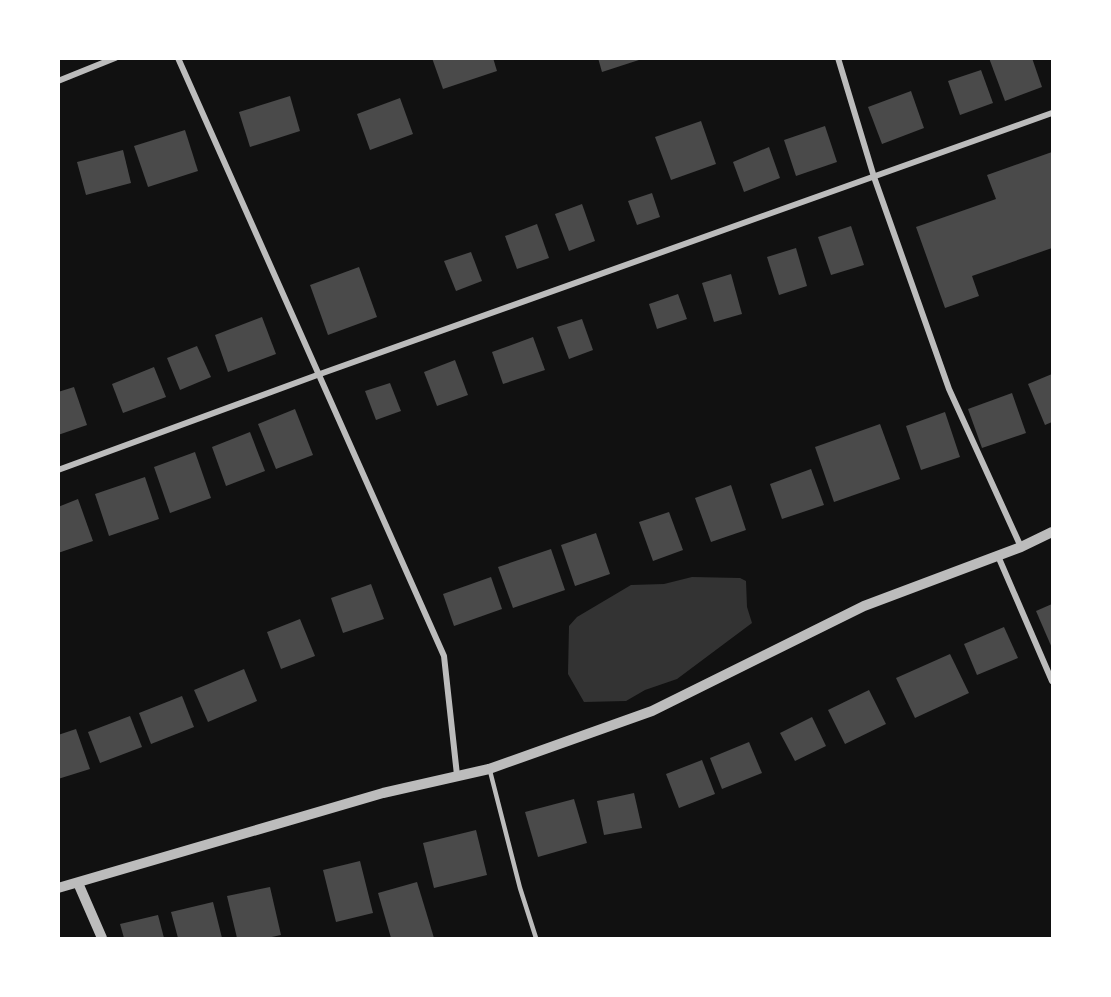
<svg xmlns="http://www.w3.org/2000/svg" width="1111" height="997" viewBox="0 0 1111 997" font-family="Overpass,sans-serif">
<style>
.water{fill:#333}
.building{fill:#4a4a4a}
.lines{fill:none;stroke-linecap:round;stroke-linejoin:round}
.service{stroke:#bcbcbc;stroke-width:4.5}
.minor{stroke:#bcbcbc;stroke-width:6}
.tertiary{stroke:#bcbcbc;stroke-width:10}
</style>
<rect width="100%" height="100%" fill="#111"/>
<path class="water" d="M 692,577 L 740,578 L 746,581 L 747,607 L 752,623 L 677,679 L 645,690 L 626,701 L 584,702 L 568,674 L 569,626 L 577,617 L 631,585 L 664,584 Z"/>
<g class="building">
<path d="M 432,58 L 493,58 L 497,71 L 443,89 Z"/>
<path d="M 598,58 L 642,58 L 642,59 L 602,72 Z"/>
<path d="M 989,58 L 1032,58 L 1042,87 L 1005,101 Z"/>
<path d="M 981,70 L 993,103 L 960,115 L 948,81 Z"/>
<path d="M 911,91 L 924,128 L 882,144 L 868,107 Z"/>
<path d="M 290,96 L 300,131 L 250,147 L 239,112 Z"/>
<path d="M 400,98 L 413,134 L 370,150 L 357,114 Z"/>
<path d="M 701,121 L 716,164 L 671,180 L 655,137 Z"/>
<path d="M 825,126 L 837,162 L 796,176 L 784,140 Z"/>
<path d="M 185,130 L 198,171 L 148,187 L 134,146 Z"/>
<path d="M 769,147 L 780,178 L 744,192 L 733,162 Z"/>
<path d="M 123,150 L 131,183 L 86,195 L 77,162 Z"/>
<path d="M 1052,152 L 1052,248 L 972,276 L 979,296 L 945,308 L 916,227 L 996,199 L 987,175 Z"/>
<path d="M 652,193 L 660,217 L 637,225 L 628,201 Z"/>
<path d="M 582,204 L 595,241 L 569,251 L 555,214 Z"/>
<path d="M 537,224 L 549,258 L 517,269 L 505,236 Z"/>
<path d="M 851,226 L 864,265 L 831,275 L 818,237 Z"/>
<path d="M 796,248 L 807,286 L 779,295 L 767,257 Z"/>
<path d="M 471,252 L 482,281 L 456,291 L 444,261 Z"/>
<path d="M 359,267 L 377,317 L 328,335 L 310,285 Z"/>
<path d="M 731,274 L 742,314 L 714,322 L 702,283 Z"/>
<path d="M 678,294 L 687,319 L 657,329 L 649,304 Z"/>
<path d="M 262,317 L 276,354 L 228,372 L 215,335 Z"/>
<path d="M 582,319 L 593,350 L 569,359 L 557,327 Z"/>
<path d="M 533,337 L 545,370 L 503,384 L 492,352 Z"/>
<path d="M 197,346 L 211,377 L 180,390 L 167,358 Z"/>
<path d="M 455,360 L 468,395 L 437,406 L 424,372 Z"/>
<path d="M 154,367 L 166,397 L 123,413 L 112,384 Z"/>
<path d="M 1052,374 L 1052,422 L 1045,425 L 1028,384 Z"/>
<path d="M 390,383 L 401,411 L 376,420 L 365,391 Z"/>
<path d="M 74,387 L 87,425 L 58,435 L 58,392 Z"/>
<path d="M 1012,393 L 1026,433 L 982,448 L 968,409 Z"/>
<path d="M 295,409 L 313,455 L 276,469 L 258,424 Z"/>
<path d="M 945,412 L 960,457 L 921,470 L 906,426 Z"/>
<path d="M 880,424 L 900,479 L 834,502 L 815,447 Z"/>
<path d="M 250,432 L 265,471 L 226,486 L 212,447 Z"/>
<path d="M 195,452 L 211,498 L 170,513 L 154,467 Z"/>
<path d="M 811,469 L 824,505 L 782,519 L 770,484 Z"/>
<path d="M 145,477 L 159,519 L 109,536 L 95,494 Z"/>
<path d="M 731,485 L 746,530 L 711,542 L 695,498 Z"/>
<path d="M 78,499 L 93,541 L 58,553 L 58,507 Z"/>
<path d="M 669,512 L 683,550 L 653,561 L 639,522 Z"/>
<path d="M 596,533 L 610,574 L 575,586 L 561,545 Z"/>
<path d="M 551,549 L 565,590 L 513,608 L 498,567 Z"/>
<path d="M 491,577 L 502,609 L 454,626 L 443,594 Z"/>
<path d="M 371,584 L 384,619 L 343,633 L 331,598 Z"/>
<path d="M 1052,604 L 1052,648 L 1036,611 Z"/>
<path d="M 300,619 L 315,656 L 281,669 L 267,632 Z"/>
<path d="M 1004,627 L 1018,658 L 977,675 L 964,644 Z"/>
<path d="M 950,654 L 969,693 L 915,718 L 896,678 Z"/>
<path d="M 244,669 L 257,701 L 208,722 L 194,690 Z"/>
<path d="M 869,690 L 886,724 L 845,744 L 828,710 Z"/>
<path d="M 182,696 L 194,727 L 151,744 L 139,713 Z"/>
<path d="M 130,716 L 142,747 L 100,763 L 88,732 Z"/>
<path d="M 812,717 L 826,746 L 795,761 L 780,733 Z"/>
<path d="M 76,729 L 90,769 L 58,779 L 58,735 Z"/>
<path d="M 749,742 L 762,773 L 722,789 L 710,758 Z"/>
<path d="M 702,760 L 715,794 L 679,808 L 666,774 Z"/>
<path d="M 634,793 L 642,828 L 604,835 L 597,801 Z"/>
<path d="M 574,799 L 587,843 L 538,857 L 525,812 Z"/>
<path d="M 476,830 L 487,875 L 434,888 L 423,843 Z"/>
<path d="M 360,861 L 373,913 L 336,922 L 323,870 Z"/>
<path d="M 417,882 L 434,938 L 391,938 L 378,893 Z"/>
<path d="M 270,887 L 281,935 L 267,938 L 237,938 L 227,896 Z"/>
<path d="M 213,902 L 222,938 L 178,938 L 171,912 Z"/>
<path d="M 158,915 L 164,938 L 124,938 L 120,924 Z"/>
</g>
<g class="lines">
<path class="service" d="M 490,771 L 520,888 L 536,938"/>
<g class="minor">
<path d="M 178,58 L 444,656 L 457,775"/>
<path d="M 838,58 L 874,177 L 949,389 L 1021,547"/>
<path d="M 58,81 L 115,58"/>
<path d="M 58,470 L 320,374 L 1052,113"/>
<path d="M 998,556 L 1052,681"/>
</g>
<g class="tertiary">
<path d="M 78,883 L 102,938"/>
<path d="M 58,888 L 383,793 L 489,769 L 652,711 L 864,606 L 1021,547 L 1052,532"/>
</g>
</g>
<rect width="1111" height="997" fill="none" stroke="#ffffff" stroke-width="120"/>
</svg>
